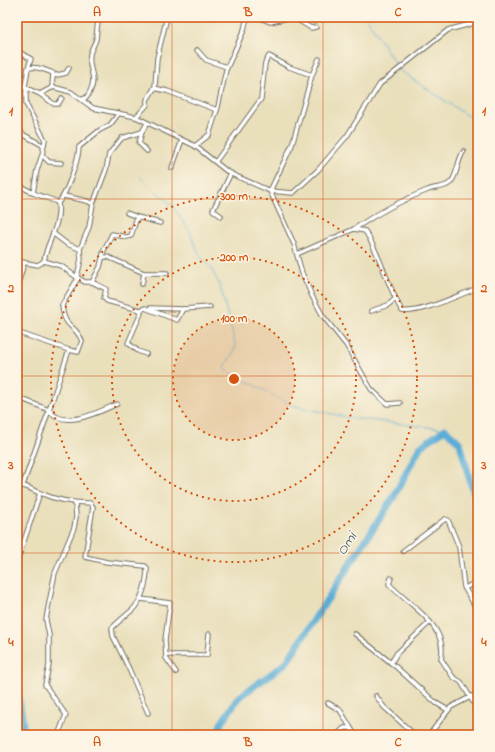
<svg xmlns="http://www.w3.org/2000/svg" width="495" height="752" viewBox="0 0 495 752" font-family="'Indie Flower',sans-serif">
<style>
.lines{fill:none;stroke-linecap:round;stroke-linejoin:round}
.stream{stroke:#5badd6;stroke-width:1}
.river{stroke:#5badd6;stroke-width:7}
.minor-casing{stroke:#6e6a5d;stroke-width:5.5}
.minor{stroke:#fff;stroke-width:3.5}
.grid{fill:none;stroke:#d5540f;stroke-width:1;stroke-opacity:0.55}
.ring{fill:none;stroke:#d5540f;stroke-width:2;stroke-dasharray:2 4}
.labels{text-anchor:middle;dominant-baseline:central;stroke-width:3;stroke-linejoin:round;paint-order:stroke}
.water-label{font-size:15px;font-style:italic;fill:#3c5867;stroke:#fcf5e5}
.centre{fill:#d5540f;stroke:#fcf5e5;stroke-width:2}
.ring-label{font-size:12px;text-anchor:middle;font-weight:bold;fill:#d5540f;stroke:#fcf5e5;stroke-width:3;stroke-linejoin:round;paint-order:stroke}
.neatline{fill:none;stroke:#d5540f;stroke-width:1.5}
.grid-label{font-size:13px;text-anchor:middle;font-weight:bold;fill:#d5540f}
</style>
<rect width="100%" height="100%" fill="#fcf5e5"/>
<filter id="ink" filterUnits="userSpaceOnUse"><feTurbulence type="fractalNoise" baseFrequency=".025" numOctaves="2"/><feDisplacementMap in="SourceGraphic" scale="8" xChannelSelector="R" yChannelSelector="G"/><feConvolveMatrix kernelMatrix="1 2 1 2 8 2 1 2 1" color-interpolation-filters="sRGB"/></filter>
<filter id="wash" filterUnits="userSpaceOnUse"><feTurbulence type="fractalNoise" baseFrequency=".012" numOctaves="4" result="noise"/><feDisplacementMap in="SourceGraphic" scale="16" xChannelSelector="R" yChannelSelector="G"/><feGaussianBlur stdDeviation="0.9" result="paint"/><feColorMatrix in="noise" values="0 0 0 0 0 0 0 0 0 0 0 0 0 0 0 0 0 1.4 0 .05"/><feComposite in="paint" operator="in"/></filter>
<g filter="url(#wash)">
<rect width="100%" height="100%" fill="#e9dfbb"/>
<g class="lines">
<g class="stream">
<path d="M 366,17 L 397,67"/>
<path d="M 399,70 L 478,123"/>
<path d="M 140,177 L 172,205 L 190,232 L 199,255 L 211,268 L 220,286 L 236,347 L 224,369 L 291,405 L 351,418 L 445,429"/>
</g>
<g class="river">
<path d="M 17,686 L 23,725 L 21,735"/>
<path d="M 217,735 L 221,724 L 238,698 L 286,663 L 393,498 L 420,447 L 445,429 L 460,443 L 472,488 L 478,502"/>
</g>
</g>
</g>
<g filter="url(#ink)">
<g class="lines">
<defs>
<g id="minor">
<path d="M 258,17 L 270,22 L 292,17"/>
<path d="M 293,17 L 311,28 L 316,27"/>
<path d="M 197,50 L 206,60 L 227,67"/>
<path d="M 17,51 L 31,59 L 28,68"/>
<path d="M 319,59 L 312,75 L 292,145 L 270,191 L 294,244 L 302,273 L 312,296 L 323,316 L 346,345 L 371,389 L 387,404 L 400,403"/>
<path d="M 53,76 L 66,73 L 69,68"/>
<path d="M 17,84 L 40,94 L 53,87 L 71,92 L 93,108 L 136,117 L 147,105 L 147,100 L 155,87 L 157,58 L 167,17"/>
<path d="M 25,87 L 28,68 C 38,66 44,70 53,73 L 52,88"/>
<path d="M 154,88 L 167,91 L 217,110"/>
<path d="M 40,94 L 54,104 L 58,104 L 62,98"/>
<path d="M 83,99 L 87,97 C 100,76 87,72 90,54 C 91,49 95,44 96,39 C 97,32 97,24 99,17"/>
<path d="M 136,117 L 195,146 L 229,173 L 270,191 L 293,193 L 318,170 L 347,136 L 380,84 L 448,30 L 478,22"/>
<path d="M 17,128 L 24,135 L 44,146"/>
<path d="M 142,132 L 139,143 L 147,151"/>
<path d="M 195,146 L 209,135 L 218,107 L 226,70 L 244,30 L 247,17"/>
<path d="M 42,155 L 49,162 L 61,163"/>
<path d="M 216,161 L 261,99 L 265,63 L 269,56 L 289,67 L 312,75"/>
<path d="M 172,168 L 182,140"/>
<path d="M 17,184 L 33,193"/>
<path d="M 64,196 L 87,201 L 93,204"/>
<path d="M 58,203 C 66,195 79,159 79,147 L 100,130 L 110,125 L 119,113"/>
<path d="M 127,213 L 137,217"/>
<path d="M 221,216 L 213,210 L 231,173"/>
<path d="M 354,229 C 376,214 404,199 428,190 C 436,186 445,189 451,182 C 458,174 457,160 464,151"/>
<path d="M 54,234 L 67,244 L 80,249"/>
<path d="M 297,254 L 354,229 L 365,231 C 381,256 387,285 402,311 C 420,314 458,295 478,288"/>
<path d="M 103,257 L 108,257 L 144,273 L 167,273"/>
<path d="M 17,261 L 38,265 L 44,261"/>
<path d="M 77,277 L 81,259 L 80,249 L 89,227 L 93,204 L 106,170 L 109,154 L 122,138 L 142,132 L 147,123"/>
<path d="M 78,278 L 85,282 L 92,282 L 100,267 L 104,250 L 112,234 L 126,237 L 131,236 L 137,217 L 160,223"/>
<path d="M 92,282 L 106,289 L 104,298 L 107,301 L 140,310 L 141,313 L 128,343 L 138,351 L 146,354"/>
<path d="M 142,284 L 144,273"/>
<path d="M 17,288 L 24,263"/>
<path d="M 150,308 L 183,309"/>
<path d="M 140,310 L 145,308 L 177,320 L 183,309 L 210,307"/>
<path d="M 371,311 L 388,305 L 395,299"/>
<path d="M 22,334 L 69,350"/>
<path d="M 17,397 L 49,410 L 69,350 L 78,352 L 82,341 C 75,323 64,330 62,305 L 78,278 L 61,266 L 44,261 C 47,241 61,225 58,203 L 55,201 L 33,193 L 37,170 L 42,155 L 45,140 L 26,104 L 26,88"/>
<path d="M 17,485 C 26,485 32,490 40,493 C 56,500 73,503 90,503 L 93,507 L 85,557 L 107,562 L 145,566 L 147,568 C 147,582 142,602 131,611 C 124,617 118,622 112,628 L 113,636 L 129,669 L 148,713"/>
<path d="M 23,485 L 49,410 C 64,431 100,411 117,404"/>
<path d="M 403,551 L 445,519 L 448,520 L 459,547 L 464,587 L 478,611"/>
<path d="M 17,562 L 40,493"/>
<path d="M 391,578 L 389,584 C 408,605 449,625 441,659 L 453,677 L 461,682 L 478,710"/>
<path d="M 465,588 L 478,581"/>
<path d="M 141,599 L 170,603 L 165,640 L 166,658 L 176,672"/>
<path d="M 355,634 L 395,666 L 436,703 L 448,710"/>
<path d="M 166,655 L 207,655 L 209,634"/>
<path d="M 391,663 L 397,653 L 430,622"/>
<path d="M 376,696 L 384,707 L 415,735"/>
<path d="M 328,703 L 340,710 L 355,735"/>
<path d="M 58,735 L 66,715 L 45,685 L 49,665 L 49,635 L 46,620 L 48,608 L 55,573 L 74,528 L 76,517 L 75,503"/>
<path d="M 337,735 L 344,728 L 349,728"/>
<path d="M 429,735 L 451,707 L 478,693"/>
</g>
</defs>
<use href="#minor" class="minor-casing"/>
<use href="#minor" class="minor"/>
</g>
</g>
<path class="grid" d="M 172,17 L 172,735M 323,17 L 323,735M 17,199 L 478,199M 17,376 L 478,376M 17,553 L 478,553"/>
<circle cx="234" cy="379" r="61" fill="#d5540f" fill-opacity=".12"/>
<g class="ring">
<circle cx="234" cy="379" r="61"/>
<circle cx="234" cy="379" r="122"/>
<circle cx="234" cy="379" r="183"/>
</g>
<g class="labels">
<g class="water-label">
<text transform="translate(347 544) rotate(-57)">Omi</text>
</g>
</g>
<circle cx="234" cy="379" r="6" class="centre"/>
<g class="ring-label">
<text x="234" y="200">300 m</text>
<text x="234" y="261">200 m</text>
<text x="234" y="322">100 m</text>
</g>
<rect width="495" height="752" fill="none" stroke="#fcf5e5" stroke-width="44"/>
<rect x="22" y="22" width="451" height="708" class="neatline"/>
<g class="grid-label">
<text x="97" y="16">A</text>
<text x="248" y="16">B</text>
<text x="398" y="16">C</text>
<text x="11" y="115">1</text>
<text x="484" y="115">1</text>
<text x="11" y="292">2</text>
<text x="484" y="292">2</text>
<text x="11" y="469">3</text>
<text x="484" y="469">3</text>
<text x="11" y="646">4</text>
<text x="484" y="646">4</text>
<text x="97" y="746">A</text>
<text x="248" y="746">B</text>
<text x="398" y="746">C</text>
</g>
</svg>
